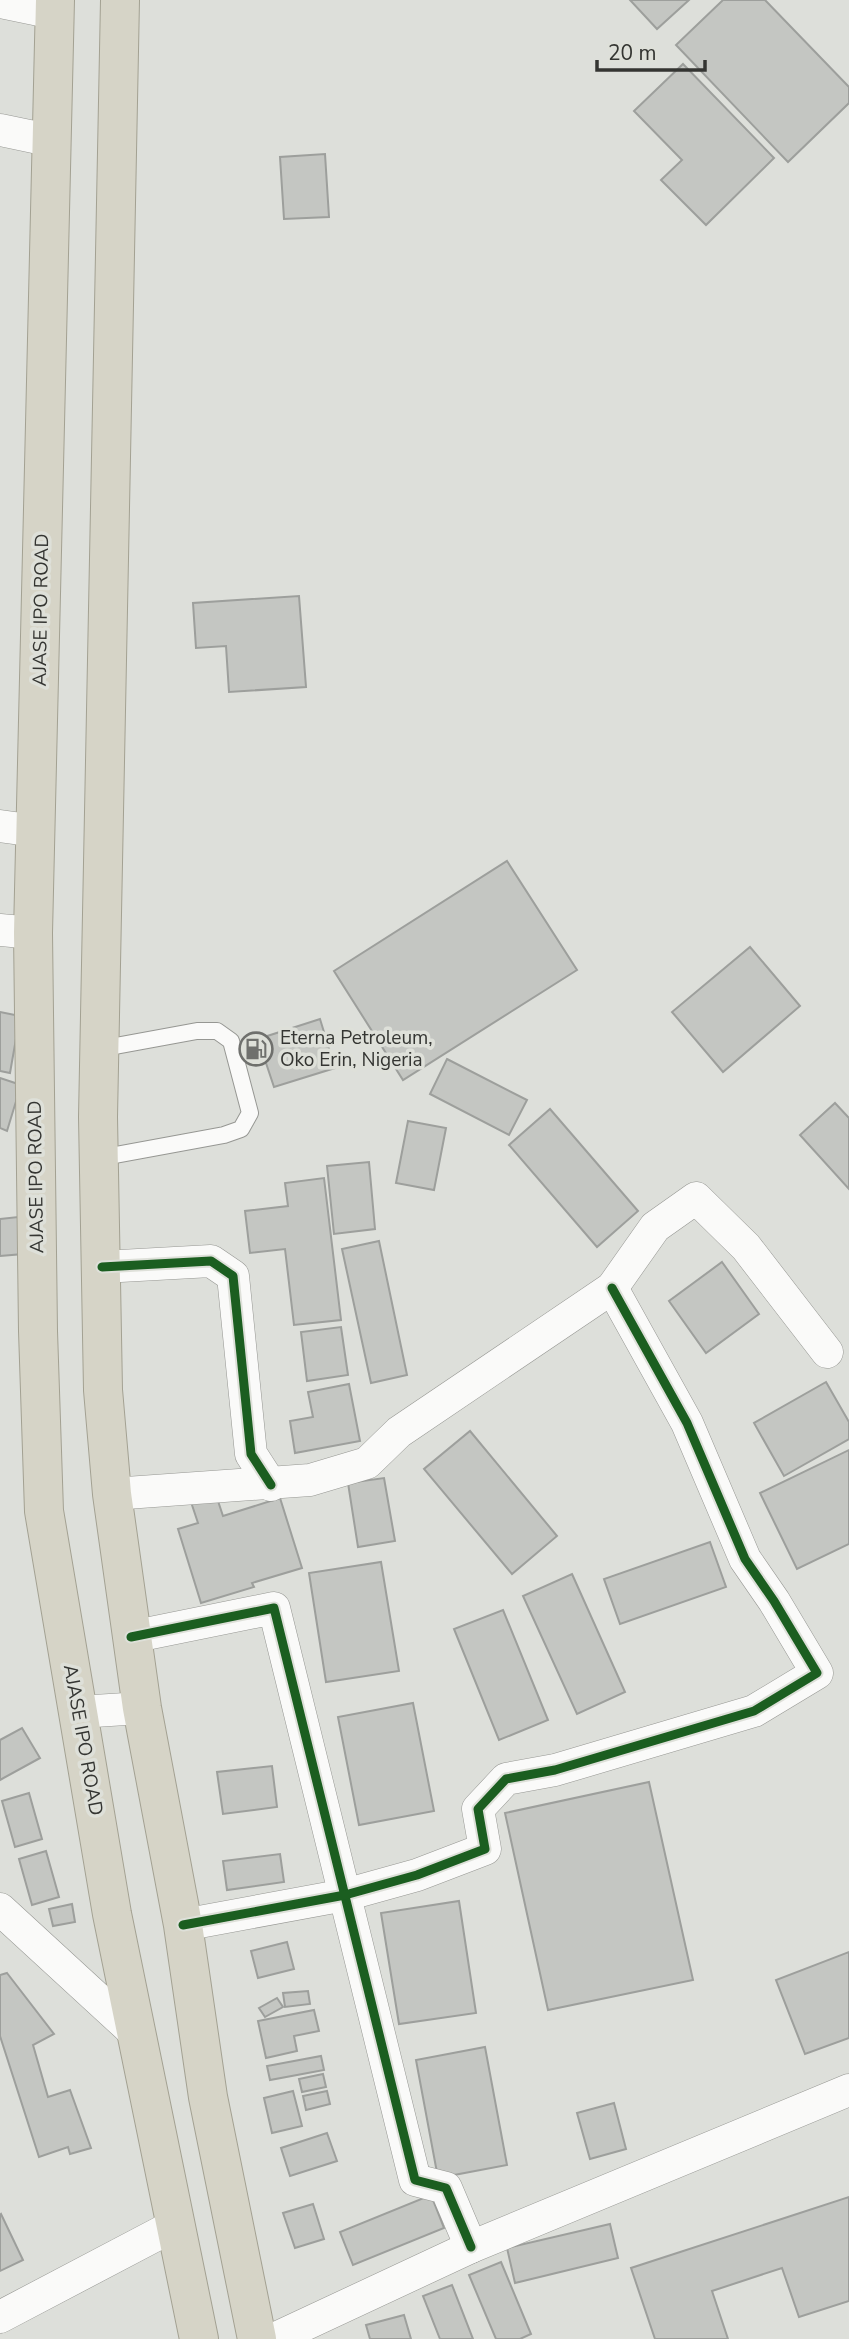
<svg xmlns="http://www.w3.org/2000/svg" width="849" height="2339" viewBox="0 0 849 2339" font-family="'Nunito Sans',sans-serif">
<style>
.building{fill:#c4c6c2;stroke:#9d9f9c;stroke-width:2}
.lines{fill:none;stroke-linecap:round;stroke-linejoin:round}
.lane-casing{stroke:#969793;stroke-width:18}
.street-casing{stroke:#969793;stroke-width:33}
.highway-casing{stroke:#a3a192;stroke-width:40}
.lane{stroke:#fafaf9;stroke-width:16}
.street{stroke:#fafaf9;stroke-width:32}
.highway{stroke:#d6d4c7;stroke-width:38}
.cycleway-casing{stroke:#dee0d9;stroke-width:13}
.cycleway{stroke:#1b5e20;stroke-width:9}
.labels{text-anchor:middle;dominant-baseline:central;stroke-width:7;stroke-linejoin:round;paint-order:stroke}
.street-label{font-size:19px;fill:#343532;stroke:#dee0d9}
.poi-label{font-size:19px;fill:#343532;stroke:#dee0d9;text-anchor:start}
</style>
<rect width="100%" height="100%" fill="#dddfda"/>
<g class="building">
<path d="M 630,0 L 689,0 L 657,29 Z"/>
<path d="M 723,0 L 765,0 L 849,87 L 849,103 L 788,162 L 676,45 Z"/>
<path d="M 683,64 L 774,158 L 706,225 L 661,180 L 682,160 L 634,111 Z"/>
<path d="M 325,154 L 329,217 L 284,219 L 280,157 Z"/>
<path d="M 299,596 L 306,687 L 229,692 L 226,646 L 196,648 L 193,603 Z"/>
<path d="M 507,861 L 577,970 L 403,1080 L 334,971 Z"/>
<path d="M 750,947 L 800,1006 L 723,1072 L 672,1012 Z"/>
<path d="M 0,1012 L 20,1016 L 10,1073 L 0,1071 Z"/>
<path d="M 320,1019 L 335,1068 L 274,1087 L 258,1039 Z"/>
<path d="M 447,1059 L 527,1100 L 509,1135 L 430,1094 Z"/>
<path d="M 0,1078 L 21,1085 L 7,1131 L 0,1128 Z"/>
<path d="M 835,1103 L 849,1118 L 849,1189 L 800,1135 Z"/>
<path d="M 550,1109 L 638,1211 L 597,1247 L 509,1145 Z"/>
<path d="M 408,1121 L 446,1128 L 434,1190 L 396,1183 Z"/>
<path d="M 369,1162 L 375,1229 L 334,1234 L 327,1166 Z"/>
<path d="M 324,1178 L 341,1320 L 294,1325 L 285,1249 L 250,1253 L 245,1211 L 288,1206 L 285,1183 Z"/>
<path d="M 18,1217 L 23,1254 L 0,1256 L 0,1219 Z"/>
<path d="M 379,1241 L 407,1375 L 371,1383 L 342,1249 Z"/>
<path d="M 722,1262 L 759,1314 L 706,1353 L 669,1301 Z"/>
<path d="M 341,1327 L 348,1375 L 307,1381 L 301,1332 Z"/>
<path d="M 826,1382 L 849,1422 L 849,1439 L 784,1476 L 754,1423 Z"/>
<path d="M 349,1384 L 360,1441 L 295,1453 L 290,1421 L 313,1417 L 308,1392 Z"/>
<path d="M 470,1431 L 557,1536 L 512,1574 L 424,1469 Z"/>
<path d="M 849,1450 L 849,1544 L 797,1569 L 760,1493 Z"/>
<path d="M 384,1478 L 395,1541 L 358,1547 L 348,1483 Z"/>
<path d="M 215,1492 L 223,1516 L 280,1498 L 302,1568 L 252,1583 L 254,1587 L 201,1603 L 178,1529 L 198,1523 L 190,1499 Z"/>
<path d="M 710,1542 L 726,1587 L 620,1624 L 604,1579 Z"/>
<path d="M 381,1562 L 399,1671 L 326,1682 L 309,1573 Z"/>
<path d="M 572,1574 L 625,1692 L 577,1714 L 523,1596 Z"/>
<path d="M 503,1610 L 548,1720 L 499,1740 L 454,1629 Z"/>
<path d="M 413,1703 L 434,1811 L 359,1825 L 338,1717 Z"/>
<path d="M 22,1728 L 40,1758 L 0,1780 L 0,1740 Z"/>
<path d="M 272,1766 L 277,1807 L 223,1814 L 217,1772 Z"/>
<path d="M 649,1782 L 693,1980 L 548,2010 L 505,1813 Z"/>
<path d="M 29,1793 L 42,1839 L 15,1847 L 2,1801 Z"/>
<path d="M 46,1851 L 59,1897 L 32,1905 L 19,1859 Z"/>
<path d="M 280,1854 L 284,1882 L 227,1890 L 223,1861 Z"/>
<path d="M 459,1901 L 476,2013 L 399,2024 L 381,1913 Z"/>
<path d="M 72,1904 L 75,1922 L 53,1926 L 49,1909 Z"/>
<path d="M 287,1942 L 294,1969 L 258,1978 L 251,1951 Z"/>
<path d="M 849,1952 L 849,2038 L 805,2054 L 776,1980 Z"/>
<path d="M 7,1973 L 54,2034 L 33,2045 L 48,2097 L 70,2090 L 91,2148 L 70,2154 L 68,2147 L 39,2157 L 0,2036 L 0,1975 Z"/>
<path d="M 308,1991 L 310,2004 L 285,2007 L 283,1993 Z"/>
<path d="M 277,1998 L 283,2007 L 265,2017 L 259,2008 Z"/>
<path d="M 314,2010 L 319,2031 L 294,2036 L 297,2051 L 266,2058 L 258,2021 Z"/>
<path d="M 485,2047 L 507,2165 L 438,2178 L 416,2060 Z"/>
<path d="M 321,2056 L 324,2070 L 270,2080 L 267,2066 Z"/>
<path d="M 323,2074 L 326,2087 L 302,2092 L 299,2079 Z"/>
<path d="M 293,2091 L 302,2126 L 272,2133 L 264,2098 Z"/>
<path d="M 327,2091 L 330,2104 L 306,2110 L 303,2096 Z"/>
<path d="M 614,2103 L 626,2149 L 590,2159 L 577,2113 Z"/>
<path d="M 327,2133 L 337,2161 L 290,2176 L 281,2148 Z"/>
<path d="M 431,2195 L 444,2228 L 353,2265 L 340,2232 Z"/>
<path d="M 849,2197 L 849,2301 L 799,2317 L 782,2268 L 712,2291 L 728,2339 L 655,2339 L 631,2268 Z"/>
<path d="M 313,2204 L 324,2239 L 295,2248 L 283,2213 Z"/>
<path d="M 1,2214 L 23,2260 L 0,2271 L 0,2215 Z"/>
<path d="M 610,2224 L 618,2258 L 515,2283 L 507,2248 Z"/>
<path d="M 501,2262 L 531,2334 L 520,2339 L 496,2339 L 469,2275 Z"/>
<path d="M 452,2285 L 473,2339 L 440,2339 L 423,2296 Z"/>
<path d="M 404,2315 L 411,2339 L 370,2339 L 366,2325 Z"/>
</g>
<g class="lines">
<defs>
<path id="lane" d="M 99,1158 L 224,1135 L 241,1129 L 250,1113 L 231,1041 L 217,1031 L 197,1031 L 99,1049"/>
<g id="street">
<path d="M 0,2 L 54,13"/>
<path d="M 0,130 L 53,141"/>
<path d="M 0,826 L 36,831"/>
<path d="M 0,930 L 33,933"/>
<path d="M 102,1267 L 211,1261 L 233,1276 L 251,1454 L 271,1485"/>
<path d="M 112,1494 L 310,1480 L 367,1463 L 399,1432 L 612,1288 L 655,1227 L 696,1198 L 746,1247 L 827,1352"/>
<path d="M 131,1637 L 274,1608 L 415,2180 L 446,2188 L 471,2247"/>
<path d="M 78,1712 L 142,1708"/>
<path d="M 0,1909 L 136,2034"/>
<path d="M 183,1925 L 345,1895 L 417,1875 L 485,1849 L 478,1809 L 506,1779 L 555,1770 L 754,1711 L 817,1673 L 774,1601 L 745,1559 L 687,1423 L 612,1288"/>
<path d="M 0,2317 L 175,2225"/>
<path d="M 274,2339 L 471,2247 L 849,2090"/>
</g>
<g id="highway">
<path d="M 55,0 L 33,933 L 38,1331 L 44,1511 L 112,1914 L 199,2339"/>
<path d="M 120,0 L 98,1117 L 103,1390 L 112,1494 L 142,1708 L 183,1925 L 208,2097 L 257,2339"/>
</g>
</defs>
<use href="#lane" class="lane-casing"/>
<use href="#street" class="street-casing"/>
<use href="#highway" class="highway-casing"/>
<use href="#lane" class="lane"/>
<use href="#street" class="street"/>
<use href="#highway" class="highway"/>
<defs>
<g id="cycleway">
<path d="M 102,1267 L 211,1261 L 233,1276 L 251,1454 L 271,1485"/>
<path d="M 131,1637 L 274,1608 L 415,2180 L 446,2188 L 471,2247"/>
<path d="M 183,1925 L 345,1895 L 417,1875 L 485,1849 L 478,1809 L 506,1779 L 555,1770 L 754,1711 L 817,1673 L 774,1601 L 745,1559 L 687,1423 L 612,1288"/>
</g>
</defs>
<use href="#cycleway" class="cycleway-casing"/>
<use href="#cycleway" class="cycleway"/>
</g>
<defs>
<symbol id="fuel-ring" viewBox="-11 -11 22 22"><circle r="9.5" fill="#dee0d9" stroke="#6f706d" stroke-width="1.5"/><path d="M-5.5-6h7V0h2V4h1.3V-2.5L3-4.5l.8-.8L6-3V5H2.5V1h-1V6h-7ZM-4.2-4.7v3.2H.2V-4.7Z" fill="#6f706d"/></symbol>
</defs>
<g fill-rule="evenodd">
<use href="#fuel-ring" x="237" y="1030" width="38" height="38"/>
</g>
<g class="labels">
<g class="street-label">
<text transform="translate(41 610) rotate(-89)">AJASE IPO ROAD</text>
<text transform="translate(36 1177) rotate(-91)">AJASE IPO ROAD</text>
<text transform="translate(83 1740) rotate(80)">AJASE IPO ROAD</text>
</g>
<g class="poi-label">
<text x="280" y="1038">Eterna Petroleum,<tspan x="280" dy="22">Oko Erin, Nigeria</tspan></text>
</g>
</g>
<path d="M597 60v10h108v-10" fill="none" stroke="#343532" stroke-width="3.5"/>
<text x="608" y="60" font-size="21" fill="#343532" stroke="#dee0d9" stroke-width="5" paint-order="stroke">20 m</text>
</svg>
